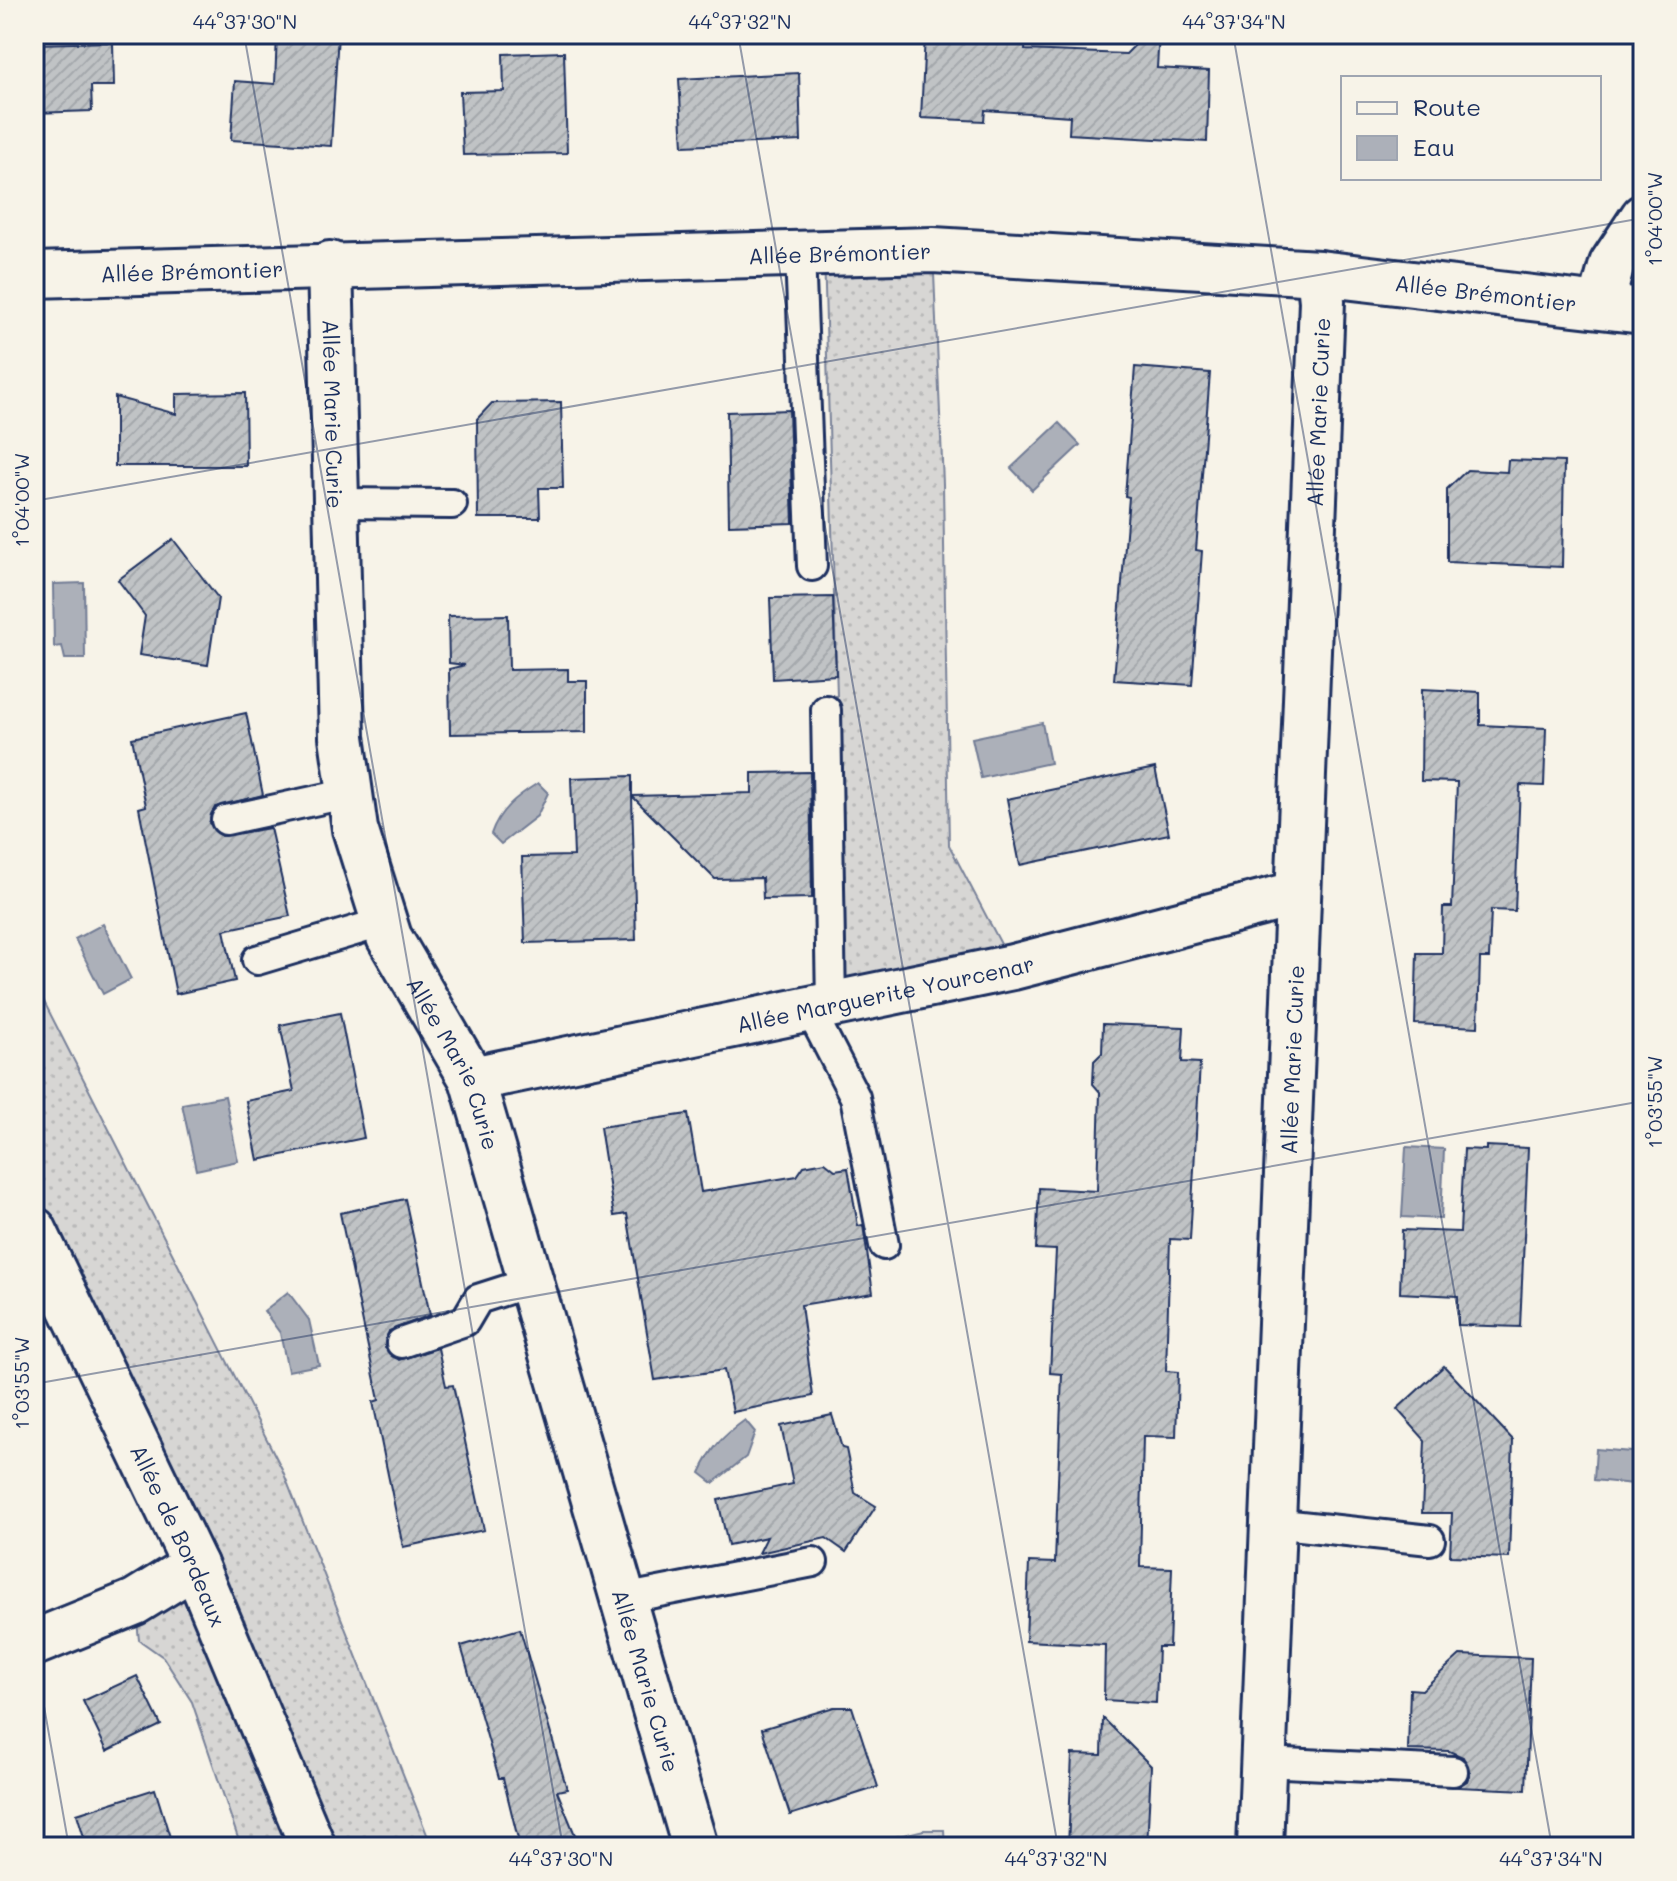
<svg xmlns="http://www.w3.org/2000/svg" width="1677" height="1881" viewBox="0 0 1677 1881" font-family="Mali,sans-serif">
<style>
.grass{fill:url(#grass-dots);stroke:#798299;stroke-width:2}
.water{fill:#acb0b9;stroke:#727c95;stroke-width:2}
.building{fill:url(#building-hatch);stroke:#1b2f5e;stroke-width:2}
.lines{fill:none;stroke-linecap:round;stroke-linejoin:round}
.service-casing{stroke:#1b2f5e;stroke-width:34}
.minor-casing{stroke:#1b2f5e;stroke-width:50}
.secondary-casing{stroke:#1b2f5e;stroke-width:50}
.service{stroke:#f7f3e8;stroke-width:28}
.minor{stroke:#f7f3e8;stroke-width:44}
.secondary{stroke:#f7f3e8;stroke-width:44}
.ticks{fill:none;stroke:#1b2f5e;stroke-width:2;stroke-opacity:0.45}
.labels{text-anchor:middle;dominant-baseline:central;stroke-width:8;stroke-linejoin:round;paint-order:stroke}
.street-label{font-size:22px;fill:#1b2f5e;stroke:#f7f3e8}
.neatline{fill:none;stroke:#1b2f5e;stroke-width:3}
.ticks-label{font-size:20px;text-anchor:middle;fill:#1b2f5e}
</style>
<defs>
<pattern id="grass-dots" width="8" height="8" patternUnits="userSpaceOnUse" patternTransform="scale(2)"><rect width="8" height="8" fill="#d7d6d4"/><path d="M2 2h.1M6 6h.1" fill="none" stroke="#b8b8b8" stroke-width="1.8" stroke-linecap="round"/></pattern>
<pattern id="building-hatch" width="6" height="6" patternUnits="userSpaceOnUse" patternTransform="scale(2)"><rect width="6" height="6" fill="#c0c3c5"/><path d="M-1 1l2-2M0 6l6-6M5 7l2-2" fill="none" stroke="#a4a8ac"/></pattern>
</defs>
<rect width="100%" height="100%" fill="#f7f3e8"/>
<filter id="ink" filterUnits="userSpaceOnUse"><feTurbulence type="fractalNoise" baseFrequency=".0125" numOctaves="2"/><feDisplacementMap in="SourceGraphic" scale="16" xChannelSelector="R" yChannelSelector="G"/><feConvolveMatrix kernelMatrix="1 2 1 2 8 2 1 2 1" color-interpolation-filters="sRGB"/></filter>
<g filter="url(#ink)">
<g class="grass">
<path d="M 933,250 L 943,484 L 949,845 L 1013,967 L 846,1002 L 824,254 Z"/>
<path d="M 34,982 L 282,1469 L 432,1847 L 241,1847 L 192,1702 L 163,1657 L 139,1640 L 135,1602 L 195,1565 L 34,1230 Z"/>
<path d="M 924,1830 L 944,1830 L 945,1847 L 854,1847 Z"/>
</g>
<g class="water">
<path d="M 1059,423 L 1080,445 L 1032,490 L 1011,468 Z"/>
<path d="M 84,583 L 85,659 L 65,659 L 62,646 L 54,647 L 53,584 Z"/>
<path d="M 1042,723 L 1050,763 L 981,778 L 972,738 Z"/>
<path d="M 538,783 L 548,793 L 537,816 L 501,844 L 491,834 C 499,810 517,796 538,783 Z"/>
<path d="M 103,924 L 131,979 L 103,994 L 75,939 Z"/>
<path d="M 225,1096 L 238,1161 L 196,1170 L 182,1104 Z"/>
<path d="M 1406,1147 L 1444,1149 L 1441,1219 L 1402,1217 Z"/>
<path d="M 288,1292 L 309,1320 L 319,1365 L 288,1371 L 280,1333 L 264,1311 Z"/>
<path d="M 745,1420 L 755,1432 L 746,1457 L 713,1483 L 700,1473 C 711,1448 724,1435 745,1420 Z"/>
<path d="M 1596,1449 L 1643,1453 L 1643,1485 L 1594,1480 Z"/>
</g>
<g class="building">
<path d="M 277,34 L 338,34 L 331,146 L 231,140 L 235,81 L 275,84 Z"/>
<path d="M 925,34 L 1026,38 L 1025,50 L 1126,54 L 1146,34 L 1159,34 L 1157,68 L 1209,71 L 1207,142 L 1069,134 L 1070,116 L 985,110 L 984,121 L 921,118 Z"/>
<path d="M 113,42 L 114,86 L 91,86 L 92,111 L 34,113 L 34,44 Z"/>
<path d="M 564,52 L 567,153 L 463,155 L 460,92 L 504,91 L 503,54 Z"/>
<path d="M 799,73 L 801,141 L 683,146 L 679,79 Z"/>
<path d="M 1135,367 L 1210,373 L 1196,550 L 1202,551 L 1192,685 L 1114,680 L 1129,497 L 1125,496 Z"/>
<path d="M 245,393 L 246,466 L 115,466 L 115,397 L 176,414 L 176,394 Z"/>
<path d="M 561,402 L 563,488 L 539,488 L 540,518 L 478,518 L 477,419 L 492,403 Z"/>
<path d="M 789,410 L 793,523 L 729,525 L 727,412 Z"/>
<path d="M 1508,460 L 1564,462 L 1562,567 L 1447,562 L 1447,489 L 1467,470 L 1507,472 Z"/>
<path d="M 173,539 L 218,598 L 208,665 L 139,655 L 145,616 L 118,580 Z"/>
<path d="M 833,597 L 836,675 L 773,679 L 770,598 Z"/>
<path d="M 508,615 L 509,670 L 568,669 L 568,681 L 587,681 L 587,732 L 450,734 L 449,669 L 465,665 L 449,663 L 448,616 Z"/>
<path d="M 1422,689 L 1480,692 L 1480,725 L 1546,728 L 1544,786 L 1520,785 L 1515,911 L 1491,910 L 1489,958 L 1480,958 L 1478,1027 L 1415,1024 L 1417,953 L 1442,953 L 1443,907 L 1452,907 L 1457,782 L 1421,781 Z"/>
<path d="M 246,713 L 263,795 L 215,807 L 209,823 L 222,836 L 270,828 L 290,916 L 224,930 L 235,981 L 176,994 L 139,808 L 146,806 L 132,738 Z"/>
<path d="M 1155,768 L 1169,834 L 1020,865 L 1007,799 Z"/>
<path d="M 810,772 L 812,898 L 763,899 L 762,878 L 715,879 L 632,796 L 636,940 L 525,943 L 522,857 L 574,856 L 571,778 L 632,776 L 632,796 L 752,793 L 752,773 Z"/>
<path d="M 340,1013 L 364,1138 L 258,1160 L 246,1101 L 294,1091 L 280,1025 Z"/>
<path d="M 1103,1024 L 1184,1027 L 1182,1062 L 1200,1063 L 1190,1240 L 1170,1239 L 1166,1371 L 1178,1372 L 1176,1437 L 1143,1436 L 1140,1567 L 1172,1568 L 1169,1647 L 1158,1647 L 1156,1703 L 1104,1700 L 1105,1645 L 1026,1641 L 1029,1562 L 1055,1563 L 1062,1374 L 1050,1373 L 1056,1250 L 1036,1249 L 1039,1188 L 1097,1191 L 1100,1092 L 1093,1084 L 1094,1061 L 1102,1053 Z"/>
<path d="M 688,1114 L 701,1192 L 797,1176 L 804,1166 L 825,1162 L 835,1170 L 848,1168 L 858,1226 L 863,1225 L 873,1293 L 801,1305 L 813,1396 L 733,1412 L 724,1370 L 655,1380 L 627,1214 L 614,1216 L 600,1127 Z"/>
<path d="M 1486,1146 L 1528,1148 L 1520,1327 L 1458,1325 L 1458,1296 L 1400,1293 L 1402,1230 L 1460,1232 L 1464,1149 L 1486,1150 Z"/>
<path d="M 405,1199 L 430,1315 L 389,1331 L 385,1348 L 399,1360 L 438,1348 L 446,1386 L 453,1385 L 484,1530 L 403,1547 L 373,1402 L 379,1400 L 340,1213 Z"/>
<path d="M 1444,1366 L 1513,1440 L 1509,1558 L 1450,1556 L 1452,1513 L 1422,1513 L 1425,1440 L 1397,1409 Z"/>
<path d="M 832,1415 L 842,1448 L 846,1449 L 855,1493 L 876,1506 L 846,1552 L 826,1538 L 759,1553 L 767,1537 L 728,1545 L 718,1500 L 793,1484 L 781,1426 Z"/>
<path d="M 520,1629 L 567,1789 L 557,1791 L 580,1847 L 520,1847 L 503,1778 L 499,1778 L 461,1646 Z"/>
<path d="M 1460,1655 L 1531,1658 L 1526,1790 L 1456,1787 L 1467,1781 L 1470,1773 L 1463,1757 L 1449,1751 L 1408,1750 L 1410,1689 L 1422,1690 Z"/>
<path d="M 137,1676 L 161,1725 L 107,1751 L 83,1701 Z"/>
<path d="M 834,1707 L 852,1707 L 878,1787 L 790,1815 L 762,1729 Z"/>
<path d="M 1103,1718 L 1151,1766 L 1147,1847 L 1068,1847 L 1072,1754 L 1102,1755 Z"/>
<path d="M 155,1789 L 173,1847 L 87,1847 L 77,1814 Z"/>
</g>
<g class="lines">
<defs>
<g id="service">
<path d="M 800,254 L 812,566"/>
<path d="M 337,503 L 452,504"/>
<path d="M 826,710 L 831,1005"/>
<path d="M 226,820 L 350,793"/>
<path d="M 257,960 L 384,922"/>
<path d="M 810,1010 L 855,1097 L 884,1245"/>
<path d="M 401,1343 L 465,1321 L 478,1299 L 531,1282"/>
<path d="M 1273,1523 L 1430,1540"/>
<path d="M 623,1599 L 813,1562"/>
<path d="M 1263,1762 L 1453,1771"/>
</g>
<g id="minor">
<path id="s1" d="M 330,264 L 342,737 L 355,829 L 389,937 L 472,1079 L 695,1847"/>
<path id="s2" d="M 34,275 L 933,250 L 1319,273 L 1643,311"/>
<path d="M 1601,304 L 1612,264 L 1643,217"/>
<path id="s3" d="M 472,1079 L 1013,967 L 1296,894"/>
<path d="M 34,1643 L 135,1602 L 195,1565"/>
<path id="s4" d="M 1260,1847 L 1322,301 L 1319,273"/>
</g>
<g id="secondary">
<path id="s5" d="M 34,1230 L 195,1565 L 313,1847"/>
</g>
</defs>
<use href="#service" class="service-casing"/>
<use href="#minor" class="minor-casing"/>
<use href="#secondary" class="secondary-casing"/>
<use href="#service" class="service"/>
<use href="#minor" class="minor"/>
<use href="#secondary" class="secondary"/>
</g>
</g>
<path class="ticks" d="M 244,34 L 563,1847M 738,34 L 1058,1847M 1233,34 L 1552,1847M 34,501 L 1643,218M 34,1384 L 1643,1101M 34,1650 L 69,1847"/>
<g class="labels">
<g class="street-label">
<text stroke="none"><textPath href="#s2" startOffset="806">Allée Brémontier</textPath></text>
<text stroke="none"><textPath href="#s2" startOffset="158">Allée Brémontier</textPath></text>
<text stroke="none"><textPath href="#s2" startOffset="1454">Allée Brémontier</textPath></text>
<text stroke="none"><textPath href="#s4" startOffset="1436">Allée Marie Curie</textPath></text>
<text stroke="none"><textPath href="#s1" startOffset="150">Allée Marie Curie</textPath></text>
<text stroke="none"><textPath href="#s3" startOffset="422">Allée Marguerite Yourcenar</textPath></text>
<text stroke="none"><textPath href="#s4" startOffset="788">Allée Marie Curie</textPath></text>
<text stroke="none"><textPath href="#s1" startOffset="822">Allée Marie Curie</textPath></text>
<text stroke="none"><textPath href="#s5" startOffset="338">Allée de Bordeaux</textPath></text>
<text stroke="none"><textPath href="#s1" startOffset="1470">Allée Marie Curie</textPath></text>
</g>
</g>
<rect width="1677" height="1881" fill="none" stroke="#f7f3e8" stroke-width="88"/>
<rect x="1341" y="76" width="260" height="104" fill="#f7f3e8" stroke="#9fa5b1" stroke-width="2"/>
<rect x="1357" y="102" width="40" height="12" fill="#f7f3e8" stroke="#9fa5b1" stroke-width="2"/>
<text x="1413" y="116" font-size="24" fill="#1b2f5e">Route</text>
<rect x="1357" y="136" width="40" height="24" fill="#acb0b9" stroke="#9fa5b1" stroke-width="2"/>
<text x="1413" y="156" font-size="24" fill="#1b2f5e">Eau</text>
<rect x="44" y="44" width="1589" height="1793" class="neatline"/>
<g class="ticks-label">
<text x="245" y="29">44°37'30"N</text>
<text x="740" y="29">44°37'32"N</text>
<text x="1234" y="29">44°37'34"N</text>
<text transform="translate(1655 219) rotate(-90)" y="7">1°04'00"W</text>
<text transform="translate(22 500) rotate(-90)" y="7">1°04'00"W</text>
<text transform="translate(1655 1102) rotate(-90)" y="7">1°03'55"W</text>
<text transform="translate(22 1383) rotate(-90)" y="7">1°03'55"W</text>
<text x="561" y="1866">44°37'30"N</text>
<text x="1056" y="1866">44°37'32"N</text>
<text x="1551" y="1866">44°37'34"N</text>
</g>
</svg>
